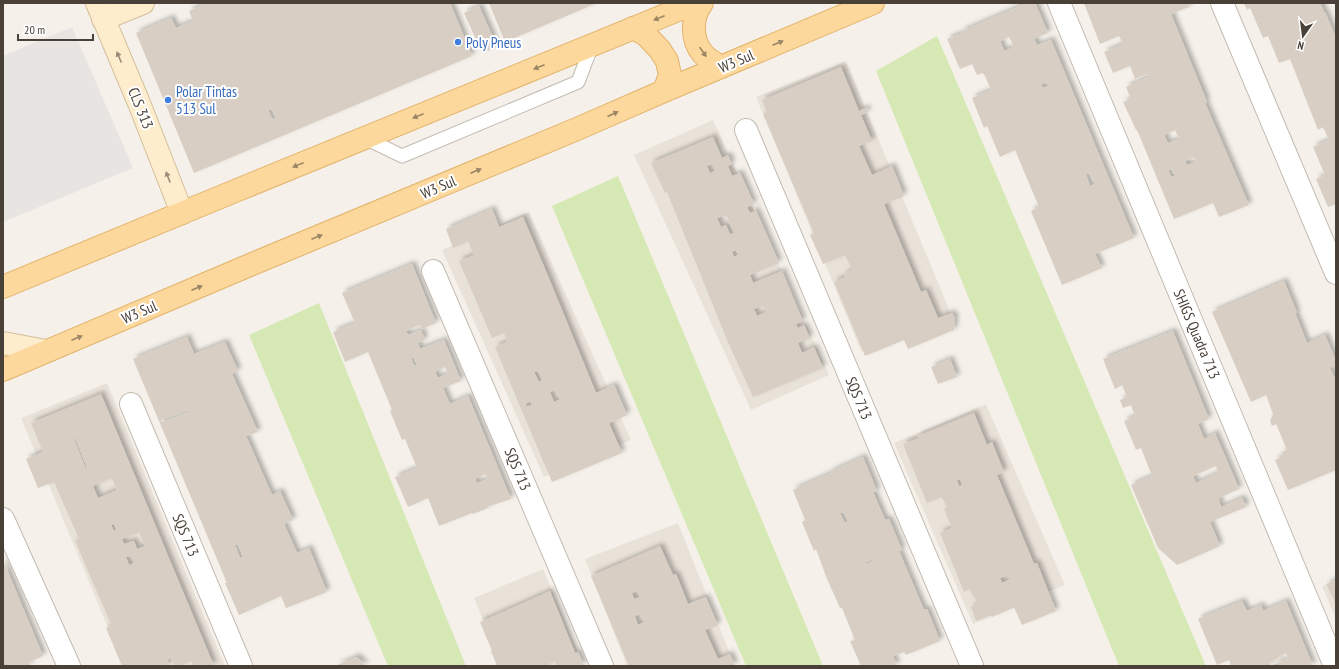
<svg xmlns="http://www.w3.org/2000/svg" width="1339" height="669" viewBox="0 0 1339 669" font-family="'PT Sans Narrow',sans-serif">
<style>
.residential{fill:#e9e2d9}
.green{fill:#d6e8b4}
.parking{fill:#e7e4e2}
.building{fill:#d9cec3;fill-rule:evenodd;filter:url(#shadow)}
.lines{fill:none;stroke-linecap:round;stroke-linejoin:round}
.lane-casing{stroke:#c3bbb0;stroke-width:15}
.street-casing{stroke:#c3bbb0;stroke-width:24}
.secondary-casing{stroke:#d4bf9b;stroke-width:24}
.primary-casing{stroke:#e3b36b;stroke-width:24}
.lane{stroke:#fff;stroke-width:13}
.street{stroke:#fff;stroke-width:22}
.secondary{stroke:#feedcc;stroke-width:22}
.primary{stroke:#fdd89c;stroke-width:22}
.oneway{fill:#9a8565}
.oneway2{fill:#9a8e7b}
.shop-dot{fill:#3f7fe0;stroke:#fff;stroke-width:1.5}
.labels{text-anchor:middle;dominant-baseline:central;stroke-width:4;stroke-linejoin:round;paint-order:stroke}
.shop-label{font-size:15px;fill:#366cbe;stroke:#fff;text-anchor:start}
.street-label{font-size:15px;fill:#494138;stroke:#fff}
</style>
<defs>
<filter id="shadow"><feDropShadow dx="3.5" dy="-3.5" stdDeviation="2" flood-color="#0004"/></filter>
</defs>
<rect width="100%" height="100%" fill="#f5f1ea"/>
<g class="residential">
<path d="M 846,61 L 951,314 L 861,351 L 756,97 Z"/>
<path d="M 713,120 L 829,375 L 751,410 L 634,155 Z"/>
<path d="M 529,212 L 631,440 L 544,477 L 442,250 Z"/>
<path d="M 107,383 L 225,666 L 124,666 L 21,418 Z"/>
<path d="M 986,404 L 1065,585 L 973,624 L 894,443 Z"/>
<path d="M 678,523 L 735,666 L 627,666 L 585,559 Z"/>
<path d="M 543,569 L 584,666 L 502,666 L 474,598 Z"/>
<path d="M 1336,580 L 1336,619 L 1322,586 Z"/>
</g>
<g class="green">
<path d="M 937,36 L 1206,666 L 1119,666 L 876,71 Z"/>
<path d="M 618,176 L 823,666 L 746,666 L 552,206 Z"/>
<path d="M 319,303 L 466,666 L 388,666 L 249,335 Z"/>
</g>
<path class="parking" d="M 72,27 L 133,168 L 3,222 L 3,56 Z"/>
<g class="building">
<path d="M 207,3 L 450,3 L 472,56 L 194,173 L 136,33 L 171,18 L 176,28 L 193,21 L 189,11 ZM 272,109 L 276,118 L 272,119 L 268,110 Z"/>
<path d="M 489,3 L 597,3 L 505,42 Z"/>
<path d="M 1028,3 L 1035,3 L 1048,33 L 1034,39 L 1037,45 L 1051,40 L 1134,238 L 1095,254 L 1102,268 L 1062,285 L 1031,211 L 1039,207 L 1015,150 L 1000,157 L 987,126 L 984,128 L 972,98 L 991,90 L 985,76 L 983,73 L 977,75 L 972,64 L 960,69 L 947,39 L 963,33 L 962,31 ZM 1009,37 L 1014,47 L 1004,51 L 1000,41 ZM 1047,82 L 1049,86 L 1043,88 L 1041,84 ZM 1090,173 L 1095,184 L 1090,186 L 1086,174 Z"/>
<path d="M 1084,3 L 1188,3 L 1189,7 L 1171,14 L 1207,102 L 1205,103 L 1249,205 L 1219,217 L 1213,203 L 1174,219 L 1137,130 L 1136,130 L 1123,102 L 1131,99 L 1126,87 L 1149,77 L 1147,74 L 1135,79 L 1130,66 L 1113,73 L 1104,52 L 1123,44 L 1119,36 L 1100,44 ZM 1175,130 L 1179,139 L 1168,143 L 1164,135 ZM 1194,157 L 1196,162 L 1187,165 L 1185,161 ZM 1172,169 L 1175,176 L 1171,177 L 1168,170 Z"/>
<path d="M 1244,3 L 1320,3 L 1324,12 L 1325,12 L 1336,38 L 1336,204 L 1328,207 L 1316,179 L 1325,175 L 1313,147 L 1329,140 L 1323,127 L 1318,130 L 1290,59 L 1279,63 L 1268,36 L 1263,38 L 1250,8 L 1247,10 Z"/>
<path d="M 479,6 L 497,47 L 482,53 L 464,13 Z"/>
<path d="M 841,67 L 859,111 L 866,108 L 868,112 L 861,115 L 872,141 L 859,146 L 872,175 L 892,166 L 904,196 L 884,204 L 921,292 L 926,290 L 938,318 L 952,313 L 955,318 L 954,330 L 908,349 L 904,340 L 865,356 L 834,282 L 845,277 L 844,274 L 852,270 L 845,255 L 823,264 L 810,235 L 814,233 L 763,114 L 767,112 L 762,100 Z"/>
<path d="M 713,137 L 722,158 L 728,155 L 732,164 L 728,166 L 732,176 L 740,173 L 754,204 L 747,207 L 750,213 L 755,211 L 753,206 L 754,206 L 779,263 L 750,275 L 753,283 L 782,271 L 803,321 L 796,324 L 798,328 L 804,325 L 810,338 L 798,343 L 802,353 L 814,347 L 823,368 L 753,397 L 727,340 L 667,192 L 665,193 L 651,163 ZM 712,164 L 715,171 L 710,173 L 707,166 ZM 726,215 L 734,233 L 730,234 L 726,225 L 721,227 L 717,218 ZM 736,250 L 738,255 L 734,257 L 732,252 ZM 763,306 L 766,312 L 757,316 L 754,309 Z"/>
<path d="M 492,209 L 499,227 L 523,217 L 548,276 L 596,393 L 614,385 L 627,415 L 609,423 L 622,453 L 552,482 L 495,347 L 507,342 L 504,333 L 492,338 L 459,261 L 474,255 L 468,241 L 453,248 L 446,229 ZM 538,371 L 542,380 L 539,382 L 534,372 ZM 555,390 L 560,399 L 554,402 L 550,392 ZM 531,401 L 532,405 L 527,407 L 525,404 Z"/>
<path d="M 412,264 L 436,323 L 422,329 L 420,325 L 406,331 L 408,335 L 421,330 L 425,340 L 418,343 L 420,349 L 444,340 L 461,381 L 443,388 L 450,404 L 468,396 L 511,499 L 487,507 L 488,508 L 473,514 L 472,513 L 439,526 L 428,498 L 408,507 L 395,477 L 417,468 L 405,439 L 402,440 L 390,411 L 392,410 L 368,352 L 345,362 L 333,332 L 355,323 L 342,293 ZM 413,357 L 417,365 L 414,366 L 411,358 ZM 445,367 L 448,373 L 438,378 L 435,372 ZM 485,474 L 488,479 L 477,483 L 475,479 Z"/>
<path d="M 1284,281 L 1297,313 L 1295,313 L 1307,343 L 1325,335 L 1336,361 L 1336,365 L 1330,368 L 1336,381 L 1336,470 L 1288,490 L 1275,460 L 1283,456 L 1282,452 L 1287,450 L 1276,424 L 1272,426 L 1270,421 L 1273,414 L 1266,395 L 1251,402 L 1212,312 Z"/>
<path d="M 1173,331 L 1209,419 L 1198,424 L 1204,439 L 1215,433 L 1239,489 L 1219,498 L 1220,504 L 1221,507 L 1242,498 L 1246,507 L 1210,522 L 1220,546 L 1177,565 L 1158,548 L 1131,485 L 1152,476 L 1141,448 L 1136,450 L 1124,421 L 1135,416 L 1131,405 L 1123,408 L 1120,400 L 1127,397 L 1122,385 L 1115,389 L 1103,359 ZM 1216,466 L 1218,473 L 1196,483 L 1193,476 Z"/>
<path d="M 187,337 L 194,354 L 225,342 L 238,371 L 232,374 L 258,432 L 246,436 L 272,495 L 280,491 L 293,520 L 284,524 L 297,553 L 309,548 L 327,592 L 286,608 L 281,596 L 239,615 L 225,583 L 227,583 L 133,359 ZM 188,410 L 188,412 L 162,422 L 161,420 ZM 238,544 L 243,557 L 240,558 L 235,545 Z"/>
<path d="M 950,359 L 957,377 L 938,384 L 931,367 Z"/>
<path d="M 101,394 L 161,539 L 214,666 L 193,666 L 192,661 L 180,666 L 175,666 L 171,658 L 167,660 L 169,666 L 122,666 L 106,628 L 112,626 L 87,569 L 75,540 L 79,539 L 54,482 L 38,488 L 26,459 L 43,452 L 31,423 ZM 75,438 L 87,468 L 86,469 L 74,439 ZM 112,478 L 117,490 L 98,498 L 93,486 ZM 114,524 L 116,530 L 114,531 L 111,525 ZM 139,532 L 145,546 L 137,549 L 134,541 L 124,544 L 122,539 ZM 131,556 L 134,563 L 129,565 L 126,557 Z"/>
<path d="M 974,413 L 987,445 L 992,442 L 1004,472 L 997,475 L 1034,564 L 1037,563 L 1056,611 L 1022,625 L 1014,607 L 1013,608 L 992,617 L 991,615 L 976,621 L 971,607 L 977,604 L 974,596 L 973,597 L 970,589 L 964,592 L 940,533 L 952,528 L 944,509 L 947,508 L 942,497 L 927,503 L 903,444 L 919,438 L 918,436 ZM 960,479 L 962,485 L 959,486 L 957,480 ZM 1008,575 L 1010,579 L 1002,583 L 1000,578 Z"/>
<path d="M 863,457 L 877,491 L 873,492 L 885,520 L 889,519 L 902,550 L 899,551 L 924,610 L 927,609 L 940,641 L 906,655 L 904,652 L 893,656 L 897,666 L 861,666 L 850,641 L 855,640 L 842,608 L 840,608 L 827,579 L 816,549 L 814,551 L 802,522 L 805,520 L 793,490 L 831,473 L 830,472 ZM 844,512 L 848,521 L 845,523 L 840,513 ZM 873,559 L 874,561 L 865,564 L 864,563 Z"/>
<path d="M 660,546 L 673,575 L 676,574 L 688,604 L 706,597 L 718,625 L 705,630 L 718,659 L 730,654 L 735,666 L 629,666 L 591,576 ZM 637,591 L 640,597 L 634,599 L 632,593 ZM 641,614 L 644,622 L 638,625 L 635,616 Z"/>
<path d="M 3,560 L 43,656 L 29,662 L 30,666 L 3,666 Z"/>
<path d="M 1336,580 L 1336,604 L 1326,584 Z"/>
<path d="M 550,591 L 575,653 L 578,652 L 584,666 L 557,666 L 555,661 L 548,664 L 548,666 L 497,666 L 491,651 L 492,651 L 480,622 Z"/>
<path d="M 1242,601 L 1247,611 L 1261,605 L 1263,611 L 1286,601 L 1313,666 L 1272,666 L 1272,665 L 1288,659 L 1286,653 L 1279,656 L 1280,658 L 1269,662 L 1271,666 L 1231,666 L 1229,660 L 1217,665 L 1198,619 Z"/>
<path d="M 357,657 L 366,666 L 335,666 L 356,657 Z"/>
</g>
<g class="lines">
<defs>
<path id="lane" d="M 365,138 L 402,156 L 578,82 L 592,45"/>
<g id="street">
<path d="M 1059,3 L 1335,666"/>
<path d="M 1222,3 L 1336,273"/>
<path d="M 746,130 L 972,666"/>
<path d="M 433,271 L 602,666"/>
<path d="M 131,404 L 241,666"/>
<path d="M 3,519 L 69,666"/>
</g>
<g id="secondary">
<path d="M 97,3 L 139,103 L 182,213"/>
<path d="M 103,19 L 143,3"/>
<path d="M 3,343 L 46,351"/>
</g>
<g id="primary">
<path d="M 702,3 C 691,17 691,40 703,54 C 708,60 715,63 721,67"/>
<path d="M 633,28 L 646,35 L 660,50 L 667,61 L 670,75 L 664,91"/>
<path d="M 3,287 L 235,191 L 695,3"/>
<path d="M 3,370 L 250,265 L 577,129 L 664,91 L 873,3"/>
</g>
</defs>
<use href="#lane" class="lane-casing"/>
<use href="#street" class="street-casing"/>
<use href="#secondary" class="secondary-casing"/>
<use href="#primary" class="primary-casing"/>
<use href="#lane" class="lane"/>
<use href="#street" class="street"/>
<use href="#secondary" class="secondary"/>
<use href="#primary" class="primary"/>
</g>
<defs><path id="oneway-solid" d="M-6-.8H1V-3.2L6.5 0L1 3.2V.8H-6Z"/></defs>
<g class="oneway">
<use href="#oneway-solid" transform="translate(659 18) rotate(158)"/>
<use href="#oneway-solid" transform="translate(778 43) rotate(-23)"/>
<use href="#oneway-solid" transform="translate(703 52) rotate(55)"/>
<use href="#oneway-solid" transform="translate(539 67) rotate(158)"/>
<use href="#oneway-solid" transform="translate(613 114) rotate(-24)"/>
<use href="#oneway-solid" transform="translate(418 116) rotate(158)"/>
<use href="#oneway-solid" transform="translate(298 165) rotate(158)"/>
<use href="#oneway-solid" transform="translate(476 171) rotate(-23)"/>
<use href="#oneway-solid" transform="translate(317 237) rotate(-23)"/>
<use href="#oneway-solid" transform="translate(197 288) rotate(-23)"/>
<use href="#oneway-solid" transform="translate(77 338) rotate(-23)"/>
</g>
<g class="oneway2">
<use href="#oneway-solid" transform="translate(119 57) rotate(-113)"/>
<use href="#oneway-solid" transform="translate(168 177) rotate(-111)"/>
</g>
<g class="shop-dot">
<circle cx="458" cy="42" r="4"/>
<circle cx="168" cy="100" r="4"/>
</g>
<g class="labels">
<g class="shop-label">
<text x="466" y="42">Poly Pneus</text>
<text x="176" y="91">Polar Tintas<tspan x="176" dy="17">513 Sul</tspan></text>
</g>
<g class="street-label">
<text transform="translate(736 61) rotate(-23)">W3 Sul</text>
<text transform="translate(141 108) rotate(68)">CLS 313</text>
<text transform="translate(438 187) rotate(-23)">W3 Sul</text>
<text transform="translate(139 312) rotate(-23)">W3 Sul</text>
<text transform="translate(1197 334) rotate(67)">SHIGS Quadra 713</text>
<text transform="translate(859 398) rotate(67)">SQS 713</text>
<text transform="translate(518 469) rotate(67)">SQS 713</text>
<text transform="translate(186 535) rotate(67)">SQS 713</text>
</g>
</g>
<rect width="1339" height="669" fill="none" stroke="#494138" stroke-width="8"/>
<g transform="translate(1303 36) rotate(194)" stroke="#ffffff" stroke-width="3" paint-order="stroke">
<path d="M0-3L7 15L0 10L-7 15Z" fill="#494138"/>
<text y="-6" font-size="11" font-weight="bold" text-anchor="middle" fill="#494138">N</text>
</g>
<path d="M18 34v6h75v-6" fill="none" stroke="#494138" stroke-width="2"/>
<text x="24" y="34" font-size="12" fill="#494138" stroke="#ffffff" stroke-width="3" paint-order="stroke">20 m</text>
</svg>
